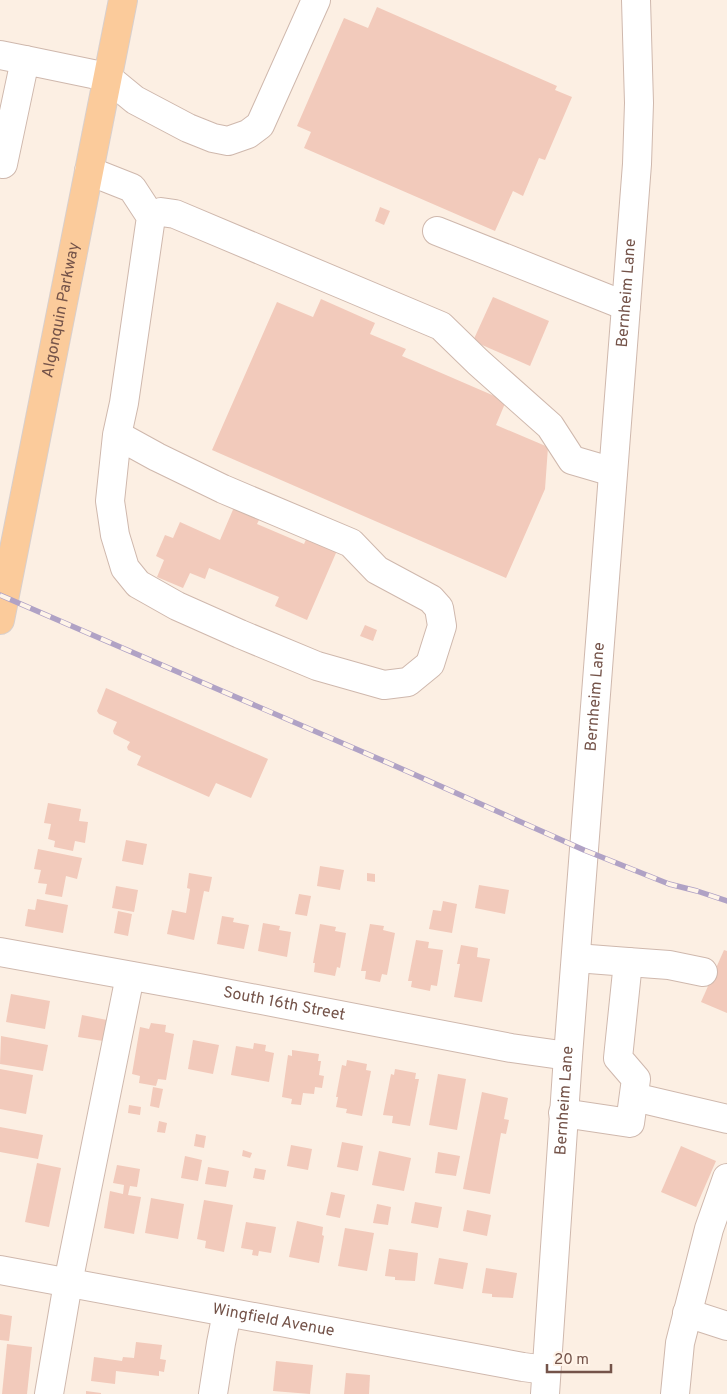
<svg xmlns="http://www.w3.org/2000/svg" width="727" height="1394" viewBox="0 0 727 1394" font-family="Overpass,sans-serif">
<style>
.building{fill:#f2cabb}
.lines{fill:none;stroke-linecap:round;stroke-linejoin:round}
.minor-casing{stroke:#cfb8ad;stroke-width:30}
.major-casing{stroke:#d8cfcc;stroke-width:30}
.minor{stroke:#fff;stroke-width:28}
.major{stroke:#fbcb9b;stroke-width:28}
.rail-casing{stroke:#b0a2c5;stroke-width:5.5}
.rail{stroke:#fff4e9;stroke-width:4;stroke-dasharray:11;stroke-linecap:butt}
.labels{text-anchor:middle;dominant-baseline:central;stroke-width:4;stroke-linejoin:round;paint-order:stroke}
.street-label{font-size:16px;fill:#745349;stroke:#fff4e9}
</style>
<rect width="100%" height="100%" fill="#fcefe3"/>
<g class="building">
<path d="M 377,7 L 557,86 L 555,90 L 572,97 L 545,160 L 539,158 L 523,196 L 513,191 L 495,231 L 304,148 L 311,132 L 297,126 L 344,18 L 368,28 Z"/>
<path d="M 380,207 L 390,211 L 384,225 L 375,221 Z"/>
<path d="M 493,297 L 549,321 L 530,366 L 473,341 Z"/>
<path d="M 321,299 L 375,323 L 370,334 L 406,349 L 402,356 L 506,401 L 496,425 L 548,447 L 545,489 L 506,578 L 212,450 L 277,302 L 313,317 Z"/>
<path d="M 235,505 L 261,516 L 257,524 L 304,544 L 309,533 L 339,546 L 307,620 L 275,606 L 279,597 L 209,568 L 205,579 L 190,573 L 183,588 L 157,577 L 164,560 L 156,556 L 165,535 L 173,538 L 180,522 L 220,540 Z"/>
<path d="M 365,625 L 377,630 L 373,641 L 360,636 Z"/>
<path d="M 106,688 L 268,759 L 251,798 L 216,783 L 209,797 L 137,765 L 141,756 L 128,750 L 127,747 L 130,742 L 114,734 L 113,731 L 117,722 L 99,714 L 97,711 Z"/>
<path d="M 48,803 L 81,809 L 79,821 L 88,822 L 85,843 L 75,841 L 73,851 L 54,847 L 55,841 L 48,839 L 51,824 L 44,823 Z"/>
<path d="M 126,840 L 147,844 L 143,865 L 122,861 Z"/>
<path d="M 38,849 L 82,858 L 77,879 L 66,876 L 62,897 L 45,894 L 47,884 L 38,883 L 41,870 L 34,869 Z"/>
<path d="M 320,866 L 344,870 L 340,890 L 317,886 Z"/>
<path d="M 189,873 L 212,877 L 209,892 L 204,891 L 194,940 L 167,934 L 172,910 L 186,913 L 190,889 L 187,888 Z"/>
<path d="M 367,873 L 375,874 L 375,882 L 367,881 Z"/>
<path d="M 479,885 L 509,890 L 505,914 L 475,908 Z"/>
<path d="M 116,886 L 138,890 L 134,912 L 112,908 Z"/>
<path d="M 299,894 L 311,896 L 307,916 L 295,914 Z"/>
<path d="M 37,899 L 68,905 L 63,933 L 25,926 L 28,909 L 35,910 Z"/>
<path d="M 443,901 L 457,904 L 452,933 L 429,929 L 433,910 L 441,911 Z"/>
<path d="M 118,911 L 132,914 L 128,936 L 114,933 Z"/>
<path d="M 222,916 L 234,918 L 233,922 L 249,925 L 244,949 L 217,944 Z"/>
<path d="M 263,923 L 280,926 L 279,930 L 291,932 L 287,957 L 258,951 Z"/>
<path d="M 320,924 L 336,927 L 335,931 L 346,933 L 340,968 L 337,967 L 335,976 L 314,972 L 315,963 L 313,963 Z"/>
<path d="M 370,924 L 384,926 L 383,930 L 395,933 L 387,975 L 382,974 L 380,982 L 365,979 L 366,971 L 361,971 Z"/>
<path d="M 416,940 L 429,942 L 428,948 L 443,950 L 437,986 L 431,985 L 430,991 L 411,987 L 412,981 L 408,981 Z"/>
<path d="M 461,945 L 478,948 L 477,957 L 490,959 L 482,1002 L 454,997 L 460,964 L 457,964 Z"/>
<path d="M 724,950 L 727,951 L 727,1013 L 701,1002 Z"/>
<path d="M 11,994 L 50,1001 L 45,1029 L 6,1022 Z"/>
<path d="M 82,1015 L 107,1020 L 103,1041 L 78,1037 Z"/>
<path d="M 151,1023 L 166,1025 L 165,1032 L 174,1034 L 166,1080 L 158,1079 L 156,1086 L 139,1083 L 140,1076 L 132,1074 L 140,1027 L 149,1029 Z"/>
<path d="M 1,1036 L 48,1045 L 43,1071 L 0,1064 Z"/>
<path d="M 193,1040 L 219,1045 L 213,1074 L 188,1069 Z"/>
<path d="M 254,1043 L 266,1045 L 265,1051 L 274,1053 L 269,1082 L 231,1075 L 236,1046 L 253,1049 Z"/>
<path d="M 292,1050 L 319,1054 L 318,1061 L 321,1061 L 319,1075 L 324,1076 L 322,1088 L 315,1087 L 314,1094 L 303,1093 L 301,1105 L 291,1104 L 292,1099 L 282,1097 L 288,1055 L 292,1056 Z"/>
<path d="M 347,1060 L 367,1064 L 366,1070 L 371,1071 L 362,1116 L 346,1113 L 347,1109 L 336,1107 L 338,1097 L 336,1097 L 342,1065 L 346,1066 Z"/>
<path d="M 0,1069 L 33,1075 L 26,1114 L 0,1109 Z"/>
<path d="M 395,1069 L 416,1073 L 415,1079 L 419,1079 L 410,1126 L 392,1123 L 393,1116 L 383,1115 L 391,1074 L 394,1075 Z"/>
<path d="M 438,1074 L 466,1079 L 457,1130 L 429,1125 Z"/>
<path d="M 153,1087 L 163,1089 L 159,1108 L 150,1106 Z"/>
<path d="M 482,1092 L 508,1098 L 504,1119 L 509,1120 L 506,1134 L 501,1133 L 490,1194 L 463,1189 Z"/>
<path d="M 129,1105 L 141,1107 L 140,1115 L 128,1113 Z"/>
<path d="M 159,1121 L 167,1123 L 165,1133 L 157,1132 Z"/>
<path d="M 0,1127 L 43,1135 L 38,1159 L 0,1152 Z"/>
<path d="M 196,1134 L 206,1136 L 204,1148 L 194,1146 Z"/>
<path d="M 342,1142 L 363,1146 L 358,1171 L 337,1167 Z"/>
<path d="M 291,1145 L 312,1149 L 308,1170 L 287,1166 Z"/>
<path d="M 681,1146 L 716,1161 L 696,1207 L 661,1192 Z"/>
<path d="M 243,1150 L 252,1153 L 250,1158 L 242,1156 Z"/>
<path d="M 379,1151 L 411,1158 L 404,1191 L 372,1185 Z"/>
<path d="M 438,1152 L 460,1156 L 456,1176 L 435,1173 Z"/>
<path d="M 185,1156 L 202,1160 L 198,1181 L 181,1178 Z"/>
<path d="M 37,1163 L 61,1168 L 49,1227 L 25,1222 Z"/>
<path d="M 117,1165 L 140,1169 L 137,1187 L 130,1186 L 128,1195 L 141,1197 L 134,1234 L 104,1228 L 110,1191 L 123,1194 L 124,1185 L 113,1183 Z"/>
<path d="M 208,1167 L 229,1171 L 226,1187 L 205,1184 Z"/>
<path d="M 255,1168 L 266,1170 L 264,1180 L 253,1178 Z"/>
<path d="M 331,1192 L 345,1195 L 340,1218 L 326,1215 Z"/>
<path d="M 151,1198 L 184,1204 L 178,1239 L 145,1233 Z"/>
<path d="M 204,1200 L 233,1205 L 224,1252 L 205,1248 L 206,1241 L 197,1239 Z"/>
<path d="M 415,1202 L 442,1207 L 438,1228 L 411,1223 Z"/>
<path d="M 377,1204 L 391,1207 L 388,1225 L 373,1223 Z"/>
<path d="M 467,1210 L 491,1215 L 487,1236 L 463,1231 Z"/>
<path d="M 297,1221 L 323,1227 L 322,1235 L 324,1236 L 319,1263 L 289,1257 Z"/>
<path d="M 246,1222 L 276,1227 L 271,1253 L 259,1251 L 258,1256 L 252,1255 L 253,1250 L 241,1248 Z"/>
<path d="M 345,1228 L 374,1233 L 367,1271 L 338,1266 Z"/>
<path d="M 389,1249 L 418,1253 L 415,1281 L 395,1280 L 395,1277 L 385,1276 Z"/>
<path d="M 439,1258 L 468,1263 L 463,1289 L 434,1284 Z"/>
<path d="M 486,1268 L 517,1273 L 513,1298 L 492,1297 L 492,1294 L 482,1293 Z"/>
<path d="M 0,1314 L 12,1316 L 9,1341 L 0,1340 Z"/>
<path d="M 136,1342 L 162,1345 L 160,1359 L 166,1360 L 164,1372 L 159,1371 L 159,1376 L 116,1371 L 115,1384 L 91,1381 L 94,1357 L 122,1361 L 123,1357 L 134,1358 Z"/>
<path d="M 7,1344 L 32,1347 L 27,1394 L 2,1394 Z"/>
<path d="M 276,1361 L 313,1365 L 310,1394 L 273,1391 Z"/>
<path d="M 346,1373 L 370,1375 L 369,1394 L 344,1394 Z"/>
<path d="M 86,1391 L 101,1393 L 101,1394 L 86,1394 Z"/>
</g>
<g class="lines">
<defs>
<g id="minor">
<path d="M 0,55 L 25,60"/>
<path d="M 0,163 L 3,164 L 25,60 L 107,77 L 135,100 L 188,128 L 213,138 L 228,141 L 248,134 L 260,125 L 316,0"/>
<path d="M 89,171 L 132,188 L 151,217 L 124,403 L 117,435 L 157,457 L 223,489 L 351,543 L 377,570 L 431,599 L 439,608 L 442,626 L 430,664 L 408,682 L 384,685 L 317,666 L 240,634 L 177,606 L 138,584 L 125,568 L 115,535 L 110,501 L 117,435"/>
<path d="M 151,217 L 161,212 L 175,214 L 441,326 L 478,362 L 550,426 L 572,460 L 613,472"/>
<path d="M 437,231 L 626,306"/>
<path id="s1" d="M 0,952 L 199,988 L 511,1048 L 568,1056"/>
<path d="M 628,962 L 669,965 L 703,972"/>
<path d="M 634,1097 L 727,1119"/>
<path d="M 563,1113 L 630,1123 L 636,1079 L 618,1058 L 628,962 L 576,958"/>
<path id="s2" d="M 0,1270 L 523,1367 L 546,1370"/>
<path d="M 687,1313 L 727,1326"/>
<path d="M 49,1394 L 68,1283 L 130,976"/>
<path d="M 213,1394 L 221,1343 L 227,1313"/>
<path id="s3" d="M 545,1394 L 568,1056 L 637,164 L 639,103 L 636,0"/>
<path d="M 675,1394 L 680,1343 L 709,1229 L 727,1178"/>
</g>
<g id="major">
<path id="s4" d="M 0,620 L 123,0"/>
</g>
</defs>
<use href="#minor" class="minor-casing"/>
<use href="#major" class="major-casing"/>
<use href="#minor" class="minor"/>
<use href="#major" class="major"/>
<defs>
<path id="rail" d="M 0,595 L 393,765 L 584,850 L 669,884 L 697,891 L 727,901"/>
</defs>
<use href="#rail" class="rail-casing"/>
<use href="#rail" class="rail"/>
</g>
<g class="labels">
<g class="street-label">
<text stroke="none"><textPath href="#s3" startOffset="1104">Bernheim Lane</textPath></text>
<text stroke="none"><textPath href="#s4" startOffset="316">Algonquin Parkway</textPath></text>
<text stroke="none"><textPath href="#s3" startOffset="699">Bernheim Lane</textPath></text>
<text stroke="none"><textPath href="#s1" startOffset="289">South 16th Street</textPath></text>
<text stroke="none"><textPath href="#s3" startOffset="294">Bernheim Lane</textPath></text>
<text stroke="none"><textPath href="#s2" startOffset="278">Wingfield Avenue</textPath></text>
</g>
</g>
<path d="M547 1364v8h64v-8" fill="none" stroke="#745349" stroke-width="2.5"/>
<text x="554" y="1364" font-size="15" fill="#745349" stroke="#fff4e9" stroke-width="4" paint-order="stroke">20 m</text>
</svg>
